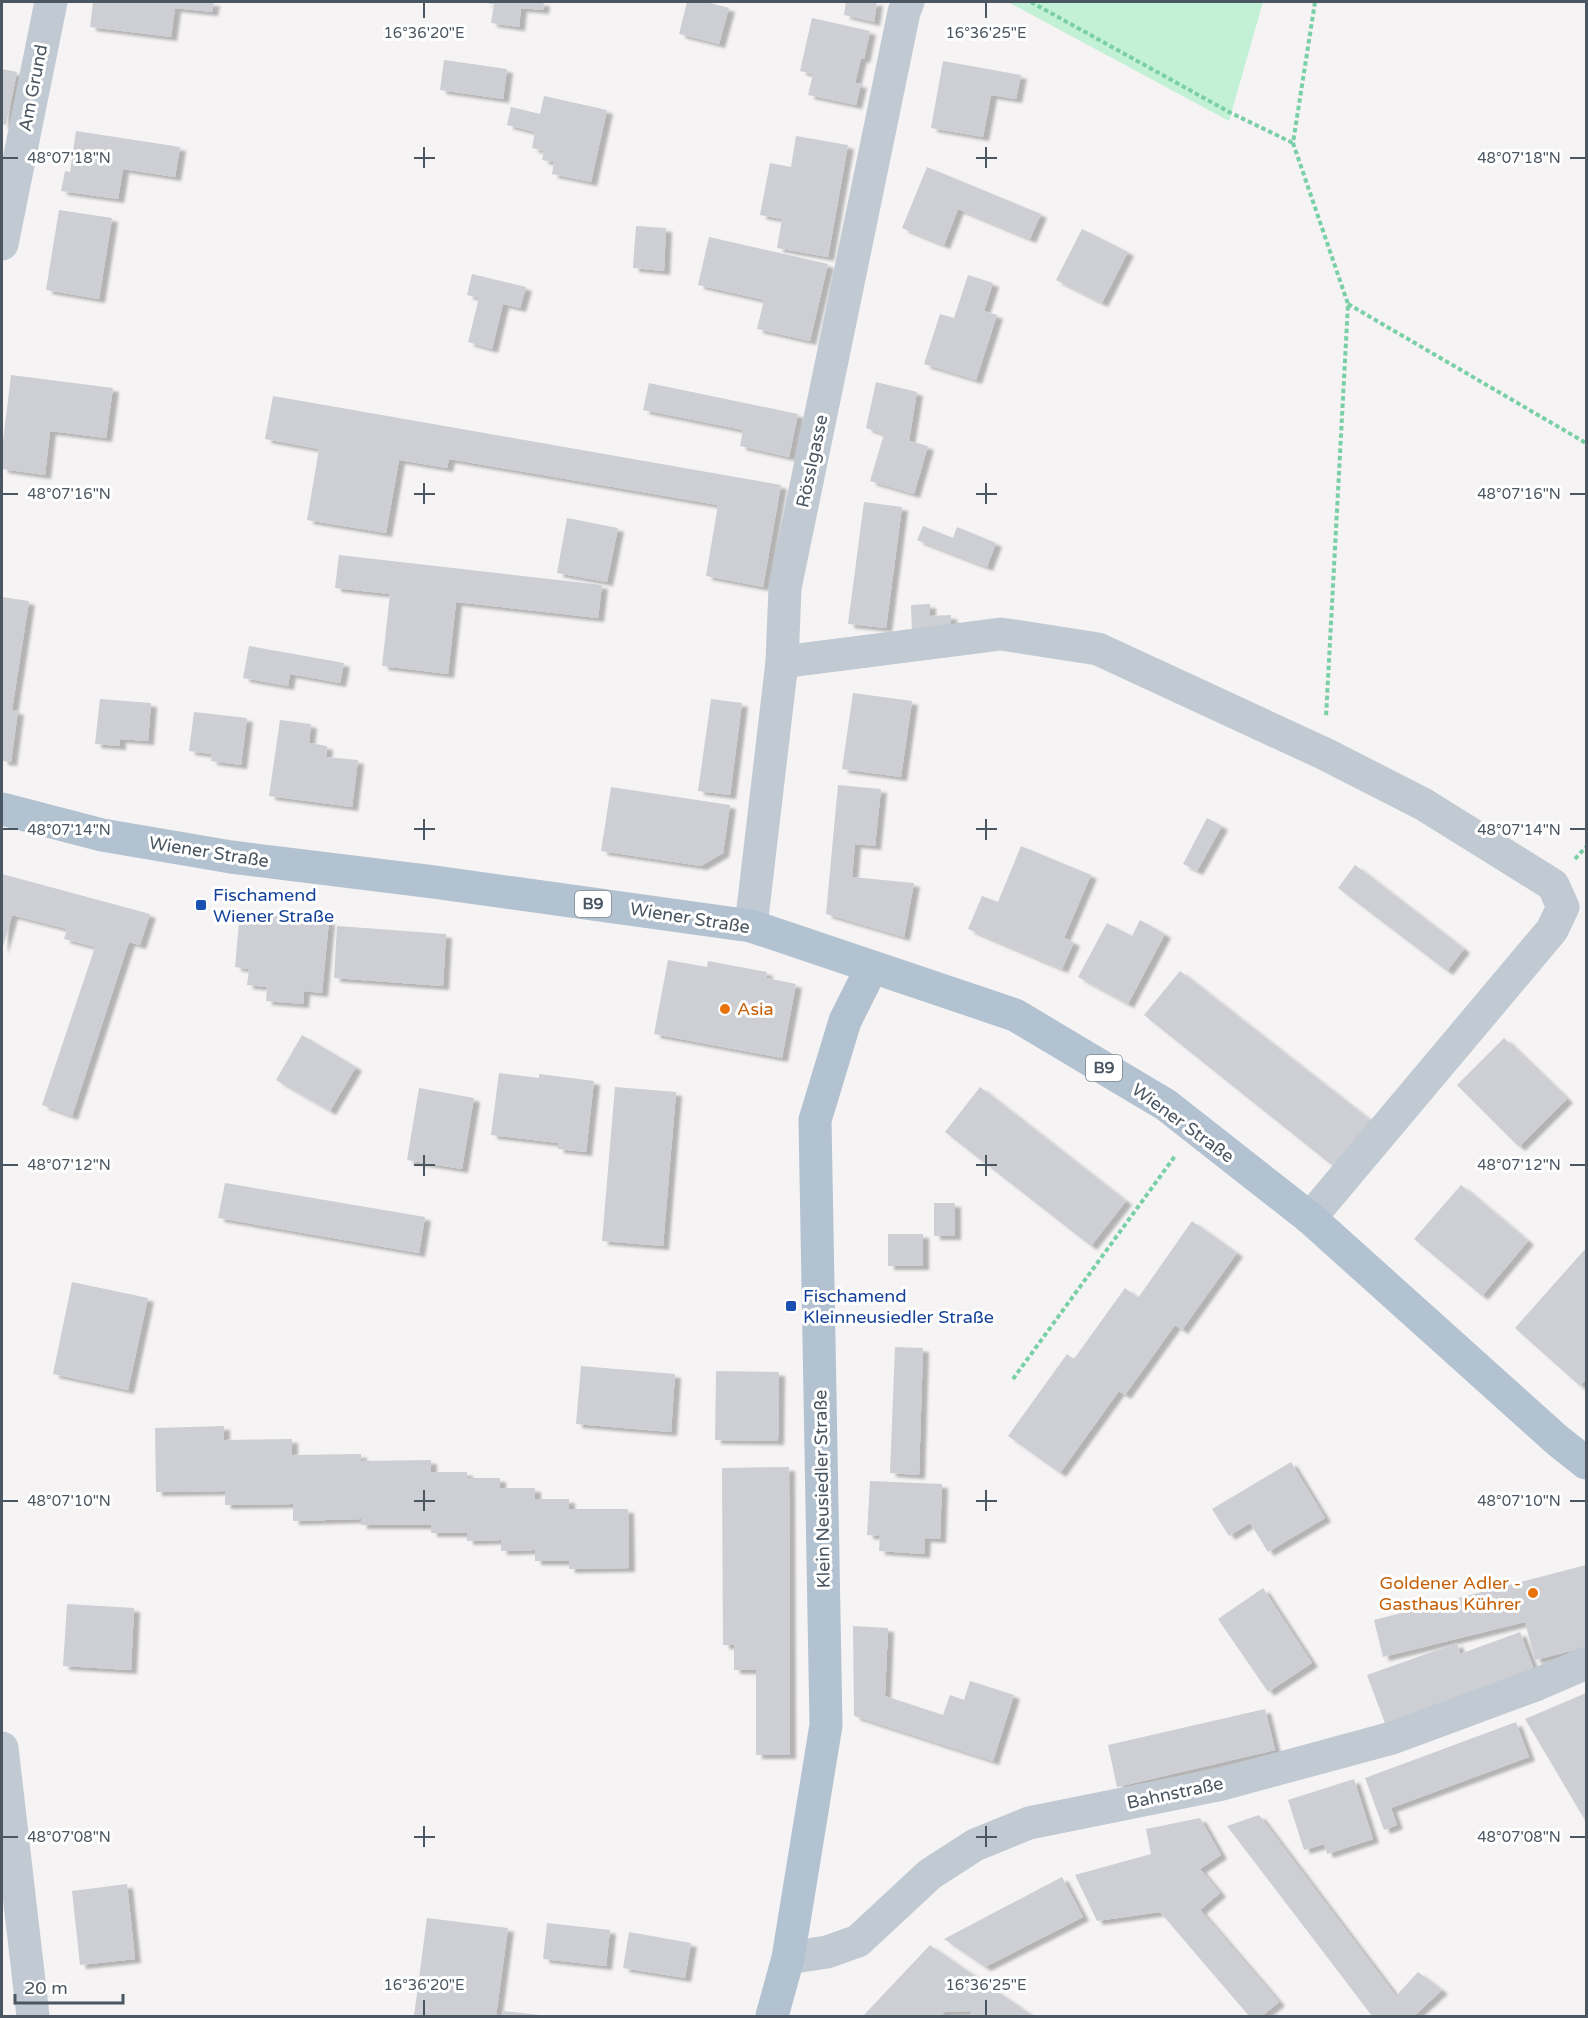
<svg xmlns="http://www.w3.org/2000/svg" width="1588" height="2018" viewBox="0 0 1588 2018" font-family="'Varela Round',sans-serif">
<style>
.green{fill:#c3f1d5}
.building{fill:#cdcfd5;filter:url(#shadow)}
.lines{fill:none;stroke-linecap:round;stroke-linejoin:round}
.path{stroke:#7ad0a6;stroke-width:4;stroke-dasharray:4.5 3;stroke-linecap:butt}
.minor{stroke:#c1cad2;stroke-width:33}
.major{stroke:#b3c2d1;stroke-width:33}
.ticks{fill:none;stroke:#4a5661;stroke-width:2}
.transit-dot{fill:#1a4fb4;stroke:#fff;stroke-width:2}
.food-dot{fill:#e8710a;stroke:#fff;stroke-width:2}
.labels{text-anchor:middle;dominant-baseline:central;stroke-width:6;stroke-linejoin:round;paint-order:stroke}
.shield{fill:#fff;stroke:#808990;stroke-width:1.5}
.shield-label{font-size:16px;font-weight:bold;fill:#4a5661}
.street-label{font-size:18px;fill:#4a5661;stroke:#fff}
.transit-label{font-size:18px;fill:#164399;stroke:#fff;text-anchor:start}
.food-label{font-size:18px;fill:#c56008;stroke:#fff;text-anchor:start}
.ticks-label{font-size:15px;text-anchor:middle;fill:#4a5661;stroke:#fff;stroke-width:6;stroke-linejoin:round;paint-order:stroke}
</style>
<defs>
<filter id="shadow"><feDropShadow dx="6" dy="4" stdDeviation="1.5" flood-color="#0004"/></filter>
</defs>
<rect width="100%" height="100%" fill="#f5f3f3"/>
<path class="green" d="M 1008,2 L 1263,2 L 1229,121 Z"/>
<g class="building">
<path d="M 93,2 L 214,2 L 212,12 L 175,8 L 171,37 L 90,27 Z"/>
<path d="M 485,2 L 544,2 L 543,10 L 521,8 L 519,27 L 491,23 L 494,4 L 485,3 Z"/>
<path d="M 687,2 L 706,2 L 729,8 L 719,44 L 679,34 Z"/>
<path d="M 846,2 L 877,2 L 874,22 L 844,15 Z"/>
<path d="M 812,18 L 870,31 L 864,59 L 861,58 L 855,83 L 861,84 L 856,105 L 808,95 L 813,74 L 800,71 Z"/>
<path d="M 444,60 L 507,69 L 503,99 L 440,90 Z"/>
<path d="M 943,61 L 1021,75 L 1016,99 L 991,95 L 983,137 L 931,128 Z"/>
<path d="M 2,69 L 17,72 L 6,125 L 2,124 Z"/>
<path d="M 544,96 L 607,110 L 591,182 L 552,174 L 554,162 L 542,160 L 544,151 L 532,148 L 535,132 L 507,125 L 511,107 L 540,114 Z"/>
<path d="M 76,131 L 180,147 L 175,177 L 123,169 L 118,199 L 61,191 L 65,171 L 70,172 Z"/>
<path d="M 796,136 L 848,145 L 828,257 L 777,248 L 782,219 L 760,215 L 770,163 L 791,167 Z"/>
<path d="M 927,167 L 1041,214 L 1030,239 L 958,209 L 944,245 L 902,228 Z"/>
<path d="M 59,210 L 112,218 L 99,299 L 46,290 Z"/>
<path d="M 636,226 L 666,228 L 664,271 L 633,268 Z"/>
<path d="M 1082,229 L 1128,252 L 1102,303 L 1056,280 Z"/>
<path d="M 709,237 L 828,264 L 810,341 L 757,329 L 764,300 L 698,285 Z"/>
<path d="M 472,274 L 526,287 L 520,308 L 503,304 L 492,349 L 468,342 L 479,298 L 467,295 Z"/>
<path d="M 968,275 L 993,283 L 984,311 L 997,315 L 976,380 L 924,364 L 940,314 L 954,318 Z"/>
<path d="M 11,375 L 113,388 L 106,438 L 50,431 L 45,475 L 2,469 L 2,449 Z"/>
<path d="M 876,382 L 917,392 L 909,441 L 928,446 L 914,494 L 870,481 L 884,434 L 866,428 Z"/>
<path d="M 649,383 L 798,414 L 789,457 L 740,446 L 743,430 L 643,410 Z"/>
<path d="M 273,396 L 781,485 L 763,587 L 706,576 L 718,505 L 449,459 L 447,468 L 399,460 L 386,533 L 307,520 L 319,449 L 265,439 Z"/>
<path d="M 864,502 L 902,507 L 886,628 L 848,624 Z"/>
<path d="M 567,518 L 618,528 L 607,582 L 557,573 Z"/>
<path d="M 923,526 L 953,538 L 957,527 L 996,543 L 987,567 L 917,540 Z"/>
<path d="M 339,555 L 602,585 L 598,618 L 456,602 L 448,674 L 382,666 L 390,594 L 335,588 Z"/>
<path d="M 2,597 L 29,601 L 12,710 L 18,711 L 11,762 L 2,761 Z"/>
<path d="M 930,604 L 930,616 L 951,615 L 951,631 L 912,632 L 911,605 Z"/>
<path d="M 249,646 L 344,663 L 340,683 L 290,674 L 288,686 L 243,678 Z"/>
<path d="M 853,693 L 912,701 L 901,777 L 842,769 Z"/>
<path d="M 100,699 L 151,703 L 148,741 L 120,739 L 120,746 L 95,744 Z"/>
<path d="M 711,699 L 742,703 L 730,795 L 698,791 Z"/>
<path d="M 194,712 L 247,718 L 241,765 L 211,761 L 212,754 L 189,751 Z"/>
<path d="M 280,720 L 311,724 L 309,743 L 327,746 L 326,757 L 358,760 L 352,807 L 269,796 Z"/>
<path d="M 838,785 L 881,789 L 875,846 L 855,844 L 852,877 L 914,883 L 904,937 L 826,914 Z"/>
<path d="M 611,787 L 730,805 L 723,853 L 701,866 L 601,851 Z"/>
<path d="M 1207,818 L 1222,826 L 1197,871 L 1183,864 Z"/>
<path d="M 1021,846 L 1091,875 L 1064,938 L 1074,942 L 1062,969 L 968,929 L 982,896 L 998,902 Z"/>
<path d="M 1355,865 L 1464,949 L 1447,971 L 1338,888 Z"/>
<path d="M 2,874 L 150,914 L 140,945 L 129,942 L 72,1116 L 42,1105 L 95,947 L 64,939 L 67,929 L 12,915 L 2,950 Z"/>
<path d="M 240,912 L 329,920 L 322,993 L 304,991 L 303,1004 L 266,1001 L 267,987 L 247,985 L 249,969 L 235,967 Z"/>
<path d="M 1140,920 L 1165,934 L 1128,1004 L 1078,977 L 1107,923 L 1132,936 Z"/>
<path d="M 337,926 L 446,934 L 443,986 L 334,978 Z"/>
<path d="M 668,960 L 707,967 L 708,961 L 767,972 L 766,978 L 796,984 L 782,1058 L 654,1034 Z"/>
<path d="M 1180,971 L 1370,1120 L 1333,1166 L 1144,1015 Z"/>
<path d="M 302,1035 L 356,1067 L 330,1111 L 276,1080 Z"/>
<path d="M 1504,1038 L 1567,1099 L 1519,1147 L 1457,1085 Z"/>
<path d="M 499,1073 L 539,1078 L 539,1074 L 594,1081 L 586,1152 L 558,1149 L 558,1143 L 491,1135 Z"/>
<path d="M 615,1087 L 676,1092 L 663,1246 L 602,1241 Z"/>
<path d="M 980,1087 L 1126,1201 L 1091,1246 L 945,1132 Z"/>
<path d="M 419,1088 L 474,1098 L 462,1169 L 407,1160 Z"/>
<path d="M 225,1183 L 425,1217 L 419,1253 L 218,1218 Z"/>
<path d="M 1461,1185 L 1528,1241 L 1482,1296 L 1414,1239 Z"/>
<rect x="934" y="1203" width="21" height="33"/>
<path d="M 1192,1221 L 1237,1253 L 1182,1330 L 1175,1325 L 1125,1395 L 1119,1391 L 1060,1473 L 1008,1436 L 1067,1354 L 1074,1359 L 1125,1288 L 1138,1298 Z"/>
<rect x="888" y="1234" width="35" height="32"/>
<path d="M 1586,1248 L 1586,1379 L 1580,1386 L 1515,1328 Z"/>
<path d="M 72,1282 L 148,1298 L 128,1390 L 53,1374 Z"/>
<path d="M 895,1347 L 923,1348 L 919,1475 L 890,1473 Z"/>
<path d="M 581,1366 L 675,1374 L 671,1432 L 576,1424 Z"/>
<path d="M 716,1371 L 779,1372 L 778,1441 L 715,1440 Z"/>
<path d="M 224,1426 L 224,1440 L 292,1439 L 292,1455 L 361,1454 L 361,1461 L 431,1460 L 431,1472 L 467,1472 L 467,1478 L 500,1478 L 500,1488 L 535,1488 L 535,1499 L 569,1499 L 569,1509 L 628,1509 L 629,1568 L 569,1569 L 569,1561 L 535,1561 L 535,1550 L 501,1551 L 501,1540 L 467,1541 L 467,1533 L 431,1533 L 431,1525 L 361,1525 L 361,1519 L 293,1521 L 293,1504 L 225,1505 L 225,1491 L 156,1492 L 155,1428 Z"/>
<path d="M 1291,1462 L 1325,1518 L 1268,1552 L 1250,1523 L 1229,1536 L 1212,1509 Z"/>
<path d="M 789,1467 L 790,1755 L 756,1755 L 756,1670 L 734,1670 L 734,1645 L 723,1645 L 722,1468 Z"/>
<path d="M 870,1481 L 942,1484 L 940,1539 L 925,1538 L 924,1554 L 879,1551 L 880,1536 L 867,1535 Z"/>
<path d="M 1586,1565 L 1586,1647 L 1535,1660 L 1525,1622 L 1383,1657 L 1374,1620 Z"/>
<path d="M 1263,1588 L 1312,1663 L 1268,1692 L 1218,1619 Z"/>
<path d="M 67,1604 L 134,1608 L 131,1670 L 63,1666 Z"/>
<path d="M 853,1626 L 888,1628 L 885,1696 L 943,1715 L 950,1695 L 964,1700 L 970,1681 L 1014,1695 L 993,1761 L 854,1716 Z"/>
<path d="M 1520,1632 L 1535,1672 L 1386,1726 L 1367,1675 L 1457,1643 L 1460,1654 Z"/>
<path d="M 1586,1693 L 1586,1822 L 1525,1719 Z"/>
<path d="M 1265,1709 L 1275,1750 L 1117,1787 L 1108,1745 Z"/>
<path d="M 1516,1722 L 1529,1757 L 1391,1808 L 1397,1825 L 1384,1830 L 1365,1778 Z"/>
<path d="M 1354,1779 L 1373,1839 L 1327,1854 L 1324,1844 L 1304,1850 L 1288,1800 Z"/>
<path d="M 1259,1815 L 1396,1996 L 1418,1972 L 1442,1990 L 1414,2016 L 1379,2016 L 1378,2014 L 1372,2016 L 1227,1826 Z"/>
<path d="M 1200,1818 L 1221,1855 L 1200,1869 L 1220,1893 L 1200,1910 L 1279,2002 L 1262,2016 L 1249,2016 L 1160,1912 L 1097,1921 L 1075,1875 L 1151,1854 L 1146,1829 Z"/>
<path d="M 1062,1877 L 1083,1917 L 985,1967 L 944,1939 Z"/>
<path d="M 127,1884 L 135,1959 L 80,1965 L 72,1891 Z"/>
<path d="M 427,1918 L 508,1928 L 496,2016 L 414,2016 Z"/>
<path d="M 547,1923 L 610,1930 L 606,1966 L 543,1959 Z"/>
<path d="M 629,1932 L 691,1943 L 685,1978 L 623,1968 Z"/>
<path d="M 930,1945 L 1033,2016 L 975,2016 L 969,2011 L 945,2012 L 941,2016 L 863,2016 Z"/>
<path d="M 503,2011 L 540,2015 L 539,2016 L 502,2016 Z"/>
</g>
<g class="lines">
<g class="path">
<path d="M 1031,2 L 1231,113 L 1293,143"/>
<path d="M 1315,2 L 1293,143 L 1348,304 L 1326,717"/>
<path d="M 1348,304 L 1586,443"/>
<path d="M 1575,859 L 1586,847"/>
<path d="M 1013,1379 L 1175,1156"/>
</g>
<g class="minor">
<path d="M 2,244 L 51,2"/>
<path d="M 782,662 L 1001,634 L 1098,649 L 1325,754 L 1423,804 L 1553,885 L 1563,907 L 1552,930 L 1310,1218"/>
<path d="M 751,926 L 782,662 L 785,588 L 904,12 L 908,2"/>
<path d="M 2,1748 L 33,2016"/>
<path d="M 788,1958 L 827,1952 L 858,1941 L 930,1874 L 975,1845 L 1029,1823 L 1222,1784 L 1392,1738 L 1538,1684 L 1586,1663"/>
</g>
<g class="major">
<path d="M 2,809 L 102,835 L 231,857 L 434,882 L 751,926 L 1015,1015 L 1166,1105 L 1310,1218 L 1557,1440 L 1586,1463"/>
<path d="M 772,2016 L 788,1958 L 826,1725 L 815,1120 L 845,1021 L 872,967"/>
</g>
</g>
<path class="ticks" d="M 424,3 L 424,18M 986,3 L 986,18M 424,147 L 424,168M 986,147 L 986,168M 3,158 L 18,158M 414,158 L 435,158M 976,158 L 997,158M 1570,158 L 1585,158M 424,483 L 424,504M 986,483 L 986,504M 3,494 L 18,494M 414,494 L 435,494M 976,494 L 997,494M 1570,494 L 1585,494M 424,819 L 424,840M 986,819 L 986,840M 3,829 L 18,829M 414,829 L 435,829M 976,829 L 997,829M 1570,829 L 1585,829M 424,1155 L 424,1176M 986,1155 L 986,1176M 3,1165 L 18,1165M 414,1165 L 435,1165M 976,1165 L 997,1165M 1570,1165 L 1585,1165M 424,1490 L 424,1511M 986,1490 L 986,1511M 3,1501 L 18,1501M 414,1501 L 435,1501M 976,1501 L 997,1501M 1570,1501 L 1585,1501M 424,1826 L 424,1847M 986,1826 L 986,1847M 3,1837 L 18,1837M 414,1837 L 435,1837M 976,1837 L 997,1837M 1570,1837 L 1585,1837M 424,2000 L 424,2015M 986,2000 L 986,2015"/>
<g class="transit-dot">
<rect x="195" y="899" width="12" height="12" rx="3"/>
<rect x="785" y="1300" width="12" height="12" rx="3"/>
</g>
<g class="food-dot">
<circle cx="725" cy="1009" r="6"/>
<circle cx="1533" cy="1593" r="6"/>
</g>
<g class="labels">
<g class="shield">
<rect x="575" y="891" width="36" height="26" rx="4.5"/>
<rect x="1086" y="1055" width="36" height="26" rx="4.5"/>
</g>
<g class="shield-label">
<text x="593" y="904">B9</text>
<text x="1104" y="1068">B9</text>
</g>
<g class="street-label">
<text transform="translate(33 88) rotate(-79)">Am Grund</text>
<text transform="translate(812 461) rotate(-78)">Rösslgasse</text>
<text transform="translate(209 852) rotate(9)">Wiener Straße</text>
<text transform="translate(690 918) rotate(9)">Wiener Straße</text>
<text transform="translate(1183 1123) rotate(36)">Wiener Straße</text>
<text transform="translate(822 1489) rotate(-91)">Klein Neusiedler Straße</text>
<text transform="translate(1175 1793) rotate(-12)">Bahnstraße</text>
</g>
<g class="transit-label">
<text x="213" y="895">Fischamend<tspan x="213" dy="21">Wiener Straße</tspan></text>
<text x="803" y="1296">Fischamend<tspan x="803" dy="21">Kleinneusiedler Straße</tspan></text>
</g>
<g class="food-label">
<text x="737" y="1009">Asia</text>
<text x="1521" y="1583" text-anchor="end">Goldener Adler -<tspan x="1521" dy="21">Gasthaus Kührer</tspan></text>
</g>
</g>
<g class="ticks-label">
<text x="424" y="38">16°36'20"E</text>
<text x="986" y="38">16°36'25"E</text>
<text x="69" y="163">48°07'18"N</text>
<text x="1519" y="163">48°07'18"N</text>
<text x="69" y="499">48°07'16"N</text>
<text x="1519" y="499">48°07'16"N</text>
<text x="69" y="835">48°07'14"N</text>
<text x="1519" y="835">48°07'14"N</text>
<text x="69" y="1170">48°07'12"N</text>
<text x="1519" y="1170">48°07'12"N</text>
<text x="69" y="1506">48°07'10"N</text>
<text x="1519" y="1506">48°07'10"N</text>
<text x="69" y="1842">48°07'08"N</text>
<text x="1519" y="1842">48°07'08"N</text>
<text x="424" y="1990">16°36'20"E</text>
<text x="986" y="1990">16°36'25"E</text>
</g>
<rect width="1588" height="2018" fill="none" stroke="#4a5661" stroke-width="6"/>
<path d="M15 1994v9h108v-9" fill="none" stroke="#4a5661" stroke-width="3"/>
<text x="24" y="1994" font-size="18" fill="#4a5661" stroke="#ffffff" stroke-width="4.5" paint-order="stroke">20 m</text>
</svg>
